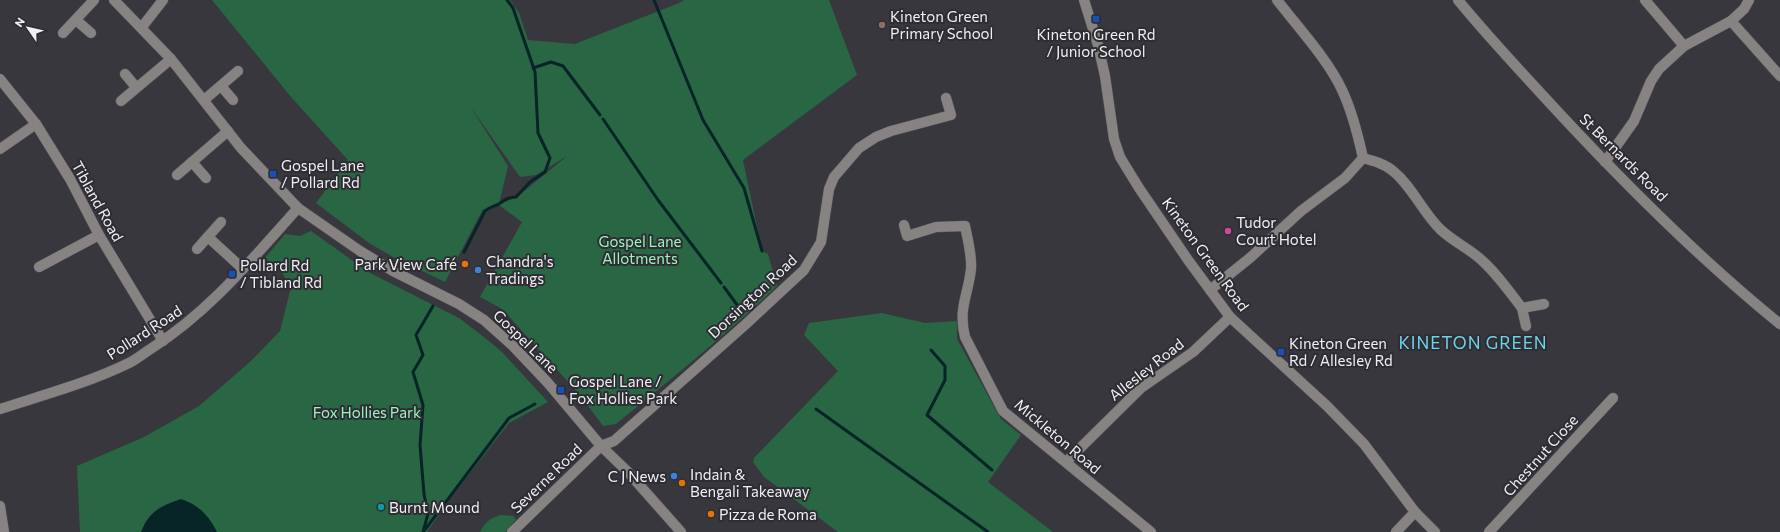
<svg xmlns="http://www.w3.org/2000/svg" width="1780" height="532" viewBox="0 0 1780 532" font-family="Commissioner,sans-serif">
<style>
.green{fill:#296644;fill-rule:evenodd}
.water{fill:#072426}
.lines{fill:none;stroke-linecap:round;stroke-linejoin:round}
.stream{stroke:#072426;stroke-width:3}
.minor-casing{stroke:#55545b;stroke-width:11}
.minor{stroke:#878382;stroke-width:10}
.transit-dot{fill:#1a4fb4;stroke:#2e2d33;stroke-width:1.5}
.education-dot{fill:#8d6e63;stroke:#2e2d33;stroke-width:1.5}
.hotel-dot{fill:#d1479c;stroke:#2e2d33;stroke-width:1.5}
.food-dot{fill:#e8710a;stroke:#2e2d33;stroke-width:1.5}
.shop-dot{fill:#3f7fe0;stroke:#2e2d33;stroke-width:1.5}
.culture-dot{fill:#0f9aa8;stroke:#2e2d33;stroke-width:1.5}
.labels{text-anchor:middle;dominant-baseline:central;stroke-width:4;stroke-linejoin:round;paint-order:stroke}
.poi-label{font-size:15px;fill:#f0eff3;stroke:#2e2d33;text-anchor:start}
.street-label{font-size:15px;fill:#f0eff3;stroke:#2e2d33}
.park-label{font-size:15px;fill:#9af4bd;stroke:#2e2d33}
.quarter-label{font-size:17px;letter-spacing:1px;fill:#6ed4eb;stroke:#2e2d33}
</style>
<rect width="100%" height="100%" fill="#38373e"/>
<g class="green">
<path d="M 212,0 L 510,0 L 519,13 L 528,40 L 575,44 L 679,3 L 684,0 L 829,0 L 857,75 L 743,160 L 762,251 L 768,254 L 777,286 C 726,335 671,379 616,424 L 603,426 L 580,395 L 502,309 L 480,297 L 522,222 L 499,205 L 488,210 L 483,209 L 445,282 L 393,257 L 369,243 L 316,203 L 348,160 L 291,97 ZM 470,106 L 520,177 L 536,175 L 567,156 L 517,197 L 499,204 L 508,166 Z"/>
<path d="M 311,231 L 370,273 L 459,318 L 484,337 L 502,352 L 548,402 L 509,423 L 448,501 L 427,532 L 80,532 L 77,466 L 144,437 L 199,406 L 251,361 L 280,331 L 291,287 L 281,271 L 265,258 L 285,234 L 300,236 Z"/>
<path d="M 882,313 L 925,323 L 957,321 L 957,339 L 1001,419 L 1021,435 L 988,482 L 1053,532 L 838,532 L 764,477 L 753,462 L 754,458 L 838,371 L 804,335 L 809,323 Z"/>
<path d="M 501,515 L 513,516 L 516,519 L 505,532 L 480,532 C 485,522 490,518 501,515 Z"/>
</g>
<path class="water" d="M 181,499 C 199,505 209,516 217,532 L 141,532 C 149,511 161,506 181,499 Z"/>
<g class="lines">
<g class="stream">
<path d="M 654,0 L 703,120 L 744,188 L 762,251"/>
<path d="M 533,68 L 551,62 L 563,66 L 600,115"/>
<path d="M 603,119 L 658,200 L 721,283"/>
<path d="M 464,252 L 485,211 C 490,207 492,207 497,205 C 506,200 505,198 516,197 L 530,182 L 545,172 L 550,158 L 538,133 L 535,72 L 513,8 L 507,0"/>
<path d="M 724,287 L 740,309"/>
<path d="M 931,350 L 945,366 L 945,380 L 927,415 L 992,470"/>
<path d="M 816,409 L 988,532"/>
<path d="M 424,531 L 509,418 L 535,404"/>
<path d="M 423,532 L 428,514 L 424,494 L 420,445 L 423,405 L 413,372 L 423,355 L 416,335 L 433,306"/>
</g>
<defs>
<g id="minor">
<path d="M 114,0 L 171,59 L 241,148 L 298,208 L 360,251 L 393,271 L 459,304 L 484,320 L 513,346 L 548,383 L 601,446 L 627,471 L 681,532"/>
<path d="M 1084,0 L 1098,45 L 1105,76 L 1114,139 L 1120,157 L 1139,188 L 1188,260 L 1230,317 L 1327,406 L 1364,444 L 1415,512 L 1435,532"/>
<path d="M 1277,0 C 1297,26 1329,61 1342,90 C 1352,111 1358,135 1363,158"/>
<path d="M 1458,0 C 1490,39 1525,76 1559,113 C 1627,186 1702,261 1780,324"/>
<path d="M 1645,0 L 1684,46"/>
<path d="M 76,20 L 91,33"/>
<path d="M 1731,21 L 1780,76"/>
<path d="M 142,27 L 163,0"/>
<path d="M 63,33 L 94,0"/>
<path d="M 125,74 L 136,87"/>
<path d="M 0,79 L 36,124 L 70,179 L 99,235 L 163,341"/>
<path d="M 221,86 L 233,100"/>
<path d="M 204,100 L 238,71"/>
<path d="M 121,101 L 171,59"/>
<path d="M 0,149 L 36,124"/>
<path d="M 192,162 L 206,178"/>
<path d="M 1605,162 L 1634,121 L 1651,81 L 1659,69 L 1684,46 L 1731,21 L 1744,9 L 1749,0"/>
<path d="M 177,175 L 228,131"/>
<path d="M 904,225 L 907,236 L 936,227 L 965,226 C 968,241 972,255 971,269 C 968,296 958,308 965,337 L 1003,411 L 1151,532"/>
<path d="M 208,237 L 243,269"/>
<path d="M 197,249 L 221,222"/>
<path d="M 39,267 L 99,235"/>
<path d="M 1210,290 L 1251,257 L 1301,211 L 1345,178 L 1363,158 C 1374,161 1385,164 1393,171 C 1412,186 1423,213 1441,230 C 1453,241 1466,247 1478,257 C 1495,271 1508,290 1522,308"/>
<path d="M 1526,326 L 1522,308 L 1544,304"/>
<path d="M 0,409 C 43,395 88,383 129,363 C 137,359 144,353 152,348 C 210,311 252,259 298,208"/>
<path d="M 1066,462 L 1141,388 L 1193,352 L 1230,317"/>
<path d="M 0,506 L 4,532"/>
<path d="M 512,532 L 601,446 L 614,441 L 746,324 L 804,270 L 821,242 L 829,189 L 834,177 L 859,148 L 876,137 L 891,131 L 951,115 L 946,98"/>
<path d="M 1396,532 L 1415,512"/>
<path d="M 1489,532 L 1613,398"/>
</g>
</defs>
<use href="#minor" class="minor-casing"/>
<use href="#minor" class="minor"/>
</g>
<g class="transit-dot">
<rect x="1092" y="15" width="8" height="8" rx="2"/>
<rect x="269" y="170" width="8" height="8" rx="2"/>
<rect x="228" y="270" width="8" height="8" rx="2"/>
<rect x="1277" y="348" width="8" height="8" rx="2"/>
<rect x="557" y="386" width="8" height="8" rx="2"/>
</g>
<circle class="education-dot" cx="882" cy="25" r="4"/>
<circle class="hotel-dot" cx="1228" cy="231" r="4"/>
<g class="food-dot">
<circle cx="465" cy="264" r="4"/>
<circle cx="682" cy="483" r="4"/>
<circle cx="711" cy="514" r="4"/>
</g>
<g class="shop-dot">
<circle cx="478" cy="270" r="4"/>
<circle cx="674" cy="476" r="4"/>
</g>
<circle class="culture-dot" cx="381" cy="507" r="4"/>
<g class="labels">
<g class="poi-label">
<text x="890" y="16">Kineton Green<tspan x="890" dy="17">Primary School</tspan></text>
<text x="1096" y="34" text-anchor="middle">Kineton Green Rd<tspan x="1096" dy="17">/ Junior School</tspan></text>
<text x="281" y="165">Gospel Lane<tspan x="281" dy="17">/ Pollard Rd</tspan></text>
<text x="1236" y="222">Tudor<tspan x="1236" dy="17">Court Hotel</tspan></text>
<text x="486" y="261">Chandra's<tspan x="486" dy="17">Tradings</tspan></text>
<text x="457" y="264" text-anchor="end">Park View Café</text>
<text x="240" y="265">Pollard Rd<tspan x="240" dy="17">/ Tibland Rd</tspan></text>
<text x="1289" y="343">Kineton Green<tspan x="1289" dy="17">Rd / Allesley Rd</tspan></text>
<text x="569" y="381">Gospel Lane /<tspan x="569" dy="17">Fox Hollies Park</tspan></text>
<text x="690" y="474">Indain &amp;<tspan x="690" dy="17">Bengali Takeaway</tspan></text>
<text x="666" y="476" text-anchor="end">C J News</text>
<text x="389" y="507">Burnt Mound</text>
<text x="719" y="514">Pizza de Roma</text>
</g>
<g class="street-label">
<text transform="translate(1624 157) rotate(45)">St Bernards Road</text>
<text transform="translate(98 201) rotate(61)">Tibland Road</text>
<text transform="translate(1206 254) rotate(54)">Kineton Green Road</text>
<text transform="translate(752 296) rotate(-43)">Dorsington Road</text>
<text transform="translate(144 332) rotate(-33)">Pollard Road</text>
<text transform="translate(526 341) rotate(44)">Gospel Lane</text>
<text transform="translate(1146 369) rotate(-38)">Allesley Road</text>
<text transform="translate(1058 436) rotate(40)">Mickleton Road</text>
<text transform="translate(1540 455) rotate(-48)">Chestnut Close</text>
<text transform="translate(546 478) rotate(-44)">Severne Road</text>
</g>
<g class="park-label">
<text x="640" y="241">Gospel Lane<tspan x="640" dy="17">Allotments</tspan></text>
<text x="367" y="412">Fox Hollies Park</text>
</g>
<g class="quarter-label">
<text x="1473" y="342">KINETON GREEN</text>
</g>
</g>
<g transform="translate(28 28) rotate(304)" stroke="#2e2d33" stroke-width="3" paint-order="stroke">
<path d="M0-3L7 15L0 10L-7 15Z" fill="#f0eff3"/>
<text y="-6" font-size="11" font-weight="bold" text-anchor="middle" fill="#f0eff3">N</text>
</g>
</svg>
